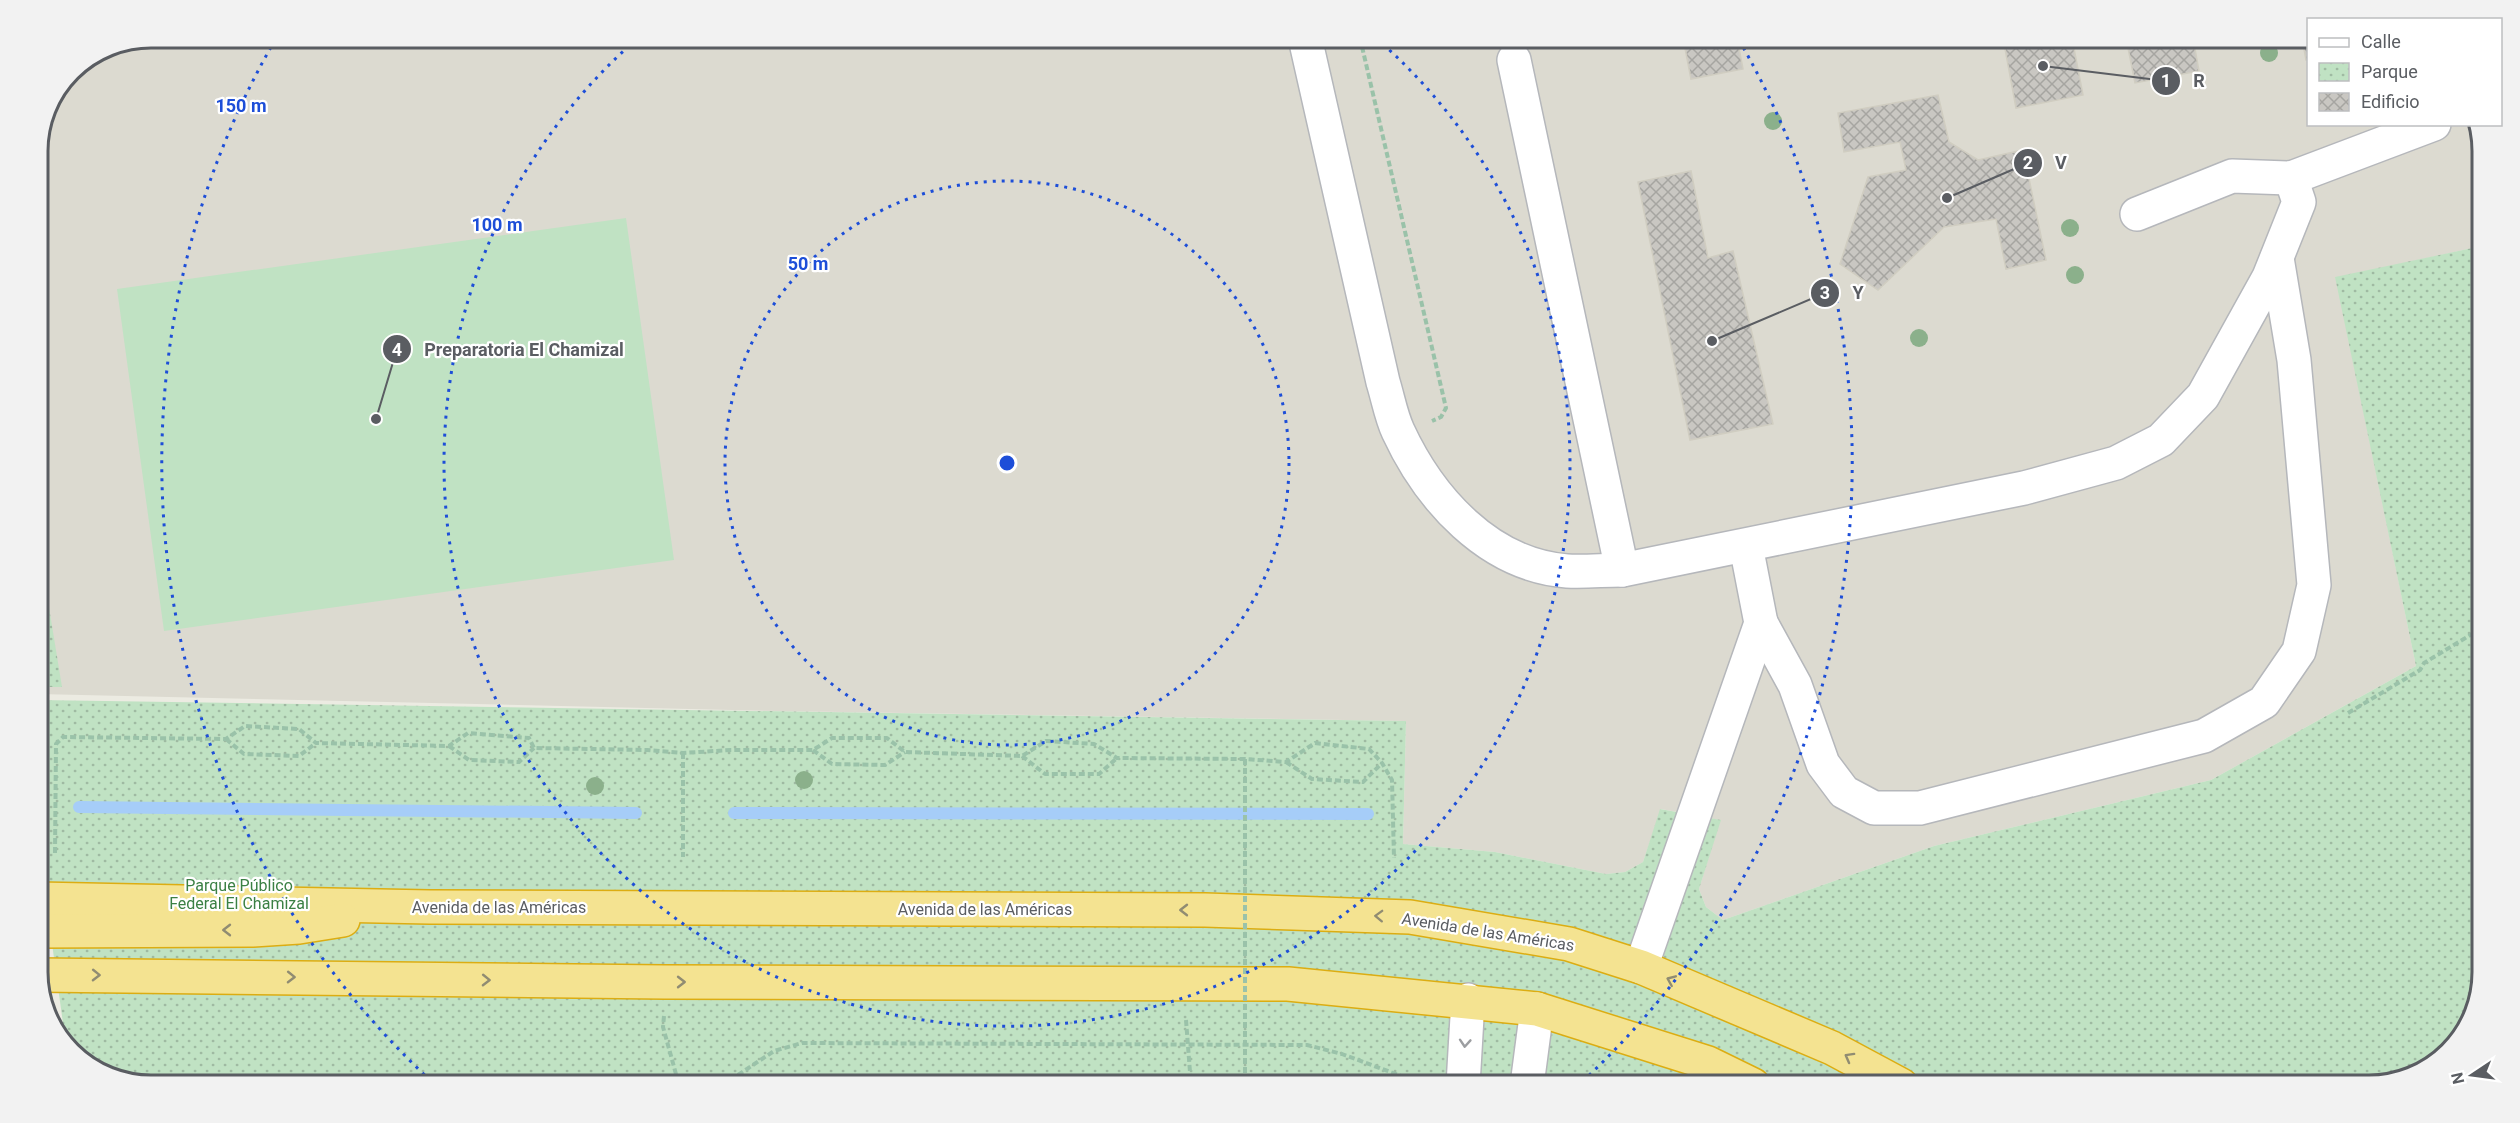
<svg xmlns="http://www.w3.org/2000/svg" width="2520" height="1123" viewBox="0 0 2520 1123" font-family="Roboto,sans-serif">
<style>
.education{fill:#dcdad0}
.grass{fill:#c0e2c3}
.park{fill:url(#park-dots)}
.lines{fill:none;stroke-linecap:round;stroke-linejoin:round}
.stream{stroke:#a6cdf8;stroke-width:12}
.building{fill:url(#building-cross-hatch);stroke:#d0cdc1;stroke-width:1.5}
.minor-casing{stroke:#b5b7bb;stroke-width:36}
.highway-casing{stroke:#dcad12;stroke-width:36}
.path{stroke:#9ac2a9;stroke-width:4;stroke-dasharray:6 3;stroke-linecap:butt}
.minor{stroke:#fff;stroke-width:33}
.highway{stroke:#f4e391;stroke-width:33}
.path-bridge{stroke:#9ac2a9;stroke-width:4;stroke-dasharray:6 3;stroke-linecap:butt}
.tree{fill:#8bb08b}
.oneway{stroke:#908c72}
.oneway2{stroke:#9c9ea1}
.ring{fill:none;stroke:#1d4ed8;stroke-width:3;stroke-dasharray:3 6}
.labels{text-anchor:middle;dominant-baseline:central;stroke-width:4.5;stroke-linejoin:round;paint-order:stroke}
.park-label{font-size:16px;fill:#3b8044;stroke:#fff}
.street-label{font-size:16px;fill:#5a5d62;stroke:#fff}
.rim{fill:none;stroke:#5a5d62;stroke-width:3}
.centre{fill:#1d4ed8;stroke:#fff;stroke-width:3}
.ring-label{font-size:18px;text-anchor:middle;font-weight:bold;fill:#1d4ed8;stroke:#fff;stroke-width:4.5;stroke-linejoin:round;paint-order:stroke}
.leader{fill:none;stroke:#5a5d62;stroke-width:2}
.callout-dot{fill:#5a5d62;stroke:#fff;stroke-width:2}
.mark-label{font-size:18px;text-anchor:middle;font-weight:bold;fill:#fff}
.callout-label{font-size:18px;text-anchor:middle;font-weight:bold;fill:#5a5d62;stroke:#fff;stroke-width:4.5;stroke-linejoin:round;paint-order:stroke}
</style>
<defs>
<pattern id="park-dots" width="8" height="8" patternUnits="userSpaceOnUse" patternTransform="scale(1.5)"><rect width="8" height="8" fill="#c0e2c3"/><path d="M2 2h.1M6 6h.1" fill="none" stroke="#9fbaa2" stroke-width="1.8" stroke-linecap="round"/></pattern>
<pattern id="building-cross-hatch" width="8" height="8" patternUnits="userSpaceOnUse" patternTransform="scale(1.5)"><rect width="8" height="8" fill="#c9c7c2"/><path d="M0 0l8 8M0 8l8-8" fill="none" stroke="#a6a5a1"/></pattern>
</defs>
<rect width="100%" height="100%" fill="#ecebe2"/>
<path class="education" d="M 151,38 L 2308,38 L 2308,124 L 2476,125 L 2482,144 L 2482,246 L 2336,278 L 2416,666 L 2211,780 L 1934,846 L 1723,920 L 1706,907 L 1699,889 L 1720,820 L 1661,809 L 1643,862 L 1625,872 L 1606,874 L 1495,852 L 1403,844 L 1406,721 L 777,711 L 38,694 L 38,144 L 71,70 L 108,46 Z"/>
<path class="grass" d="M 626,218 L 674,560 L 164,631 L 117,289 Z"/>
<g class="park">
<path d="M 2482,246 L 2482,972 L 2474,1016 L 2432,1066 L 2370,1085 L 151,1085 L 107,1077 L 66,1045 L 38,842 L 38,700 L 1406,721 L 1403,844 L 1495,852 L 1606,874 L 1625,872 L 1643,862 L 1660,809 L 1721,820 L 1699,889 L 1706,907 L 1723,920 L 1934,846 L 2211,780 L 2416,666 L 2335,277 Z"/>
<path d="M 38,540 L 62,687 L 38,687 Z"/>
</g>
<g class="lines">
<g class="stream">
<path d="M 79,807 L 636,813"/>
<path d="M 734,813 L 1368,814"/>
</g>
</g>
<g class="building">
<path d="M 1683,38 L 1737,38 L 1743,69 L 1691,79 Z"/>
<path d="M 2003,38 L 2072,38 L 2083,95 L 2016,108 Z"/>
<path d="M 2126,38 L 2193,38 L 2199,71 L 2135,83 Z"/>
<path d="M 2302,38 L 2308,38 L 2308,60 L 2306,60 Z"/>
<path d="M 1938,95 L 1949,142 L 1978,160 L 2023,150 L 2046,260 L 2006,269 L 1996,219 L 1944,227 L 1878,290 L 1840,264 L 1868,177 L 1906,170 L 1900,142 L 1844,152 L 1838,113 Z"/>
<path d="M 1691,171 L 1708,258 L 1733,251 L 1773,424 L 1690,440 L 1638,182 Z"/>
</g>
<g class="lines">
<defs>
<g id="minor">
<path d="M 1305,38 L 1383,382 C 1388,398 1391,416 1398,431 C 1429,498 1488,565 1567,571 C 1585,572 1604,570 1622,570 L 2024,488 L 2116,463 L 2161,440 L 2203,396 L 2269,277 L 2299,202 L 2291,178 L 2434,124"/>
<path d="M 1514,60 L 1622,570"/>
<path d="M 2137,214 L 2232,176 L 2291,178"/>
<path d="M 1761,623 L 1795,685 L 1823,764 L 1844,792 L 1874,808 L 1920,808 L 2204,736 L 2264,702 L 2299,651 L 2314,585 L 2294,360 L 2277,258"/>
<path d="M 1641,967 L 1761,623 L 1746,546"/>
<path d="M 1463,1085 L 1468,1000"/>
<path d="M 1527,1085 L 1537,1009"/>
</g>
<g id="highway">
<path d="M 38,899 L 430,907 L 1205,910 L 1410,917 L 1569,944 L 1641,967 L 1832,1048 L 1901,1085"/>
<path d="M 38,931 L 253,930 L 299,927 L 343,920"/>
<path d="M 38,975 L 665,982 L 1288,984 L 1537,1009 L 1708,1063 L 1753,1085"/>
</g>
</defs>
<use href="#minor" class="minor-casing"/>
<use href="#highway" class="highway-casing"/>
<g class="path">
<path d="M 1360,38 L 1446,408 L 1441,417 L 1432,421"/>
<path d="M 2348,713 L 2420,670 L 2424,663 L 2482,628"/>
<path d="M 226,739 L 244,754 L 299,756 L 316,743"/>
<path d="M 449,746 L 469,760 L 519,762 L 534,748"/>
<path d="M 813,750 L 832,764 L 885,765 L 905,752"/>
<path d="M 683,753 L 683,857"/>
<path d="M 1022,756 L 1045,774 L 1099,774 L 1117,758"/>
<path d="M 1245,759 L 1245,797"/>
<path d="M 1286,762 L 1312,779 L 1363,782 L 1382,763"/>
<path d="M 55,853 L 56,744 L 63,737 L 226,739 L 245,726 L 299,729 L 316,743 L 449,746 L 468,733 L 529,738 L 534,748 L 647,750 L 683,753 L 731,750 L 813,750 L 832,738 L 887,738 L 905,752 L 1022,756 L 1046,741 L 1094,744 L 1117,758 L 1245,759 L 1286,762 L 1315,743 L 1369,749 L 1382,763 L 1392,780 L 1394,858"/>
<path d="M 664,1016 L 663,1027 L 679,1085"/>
<path d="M 1186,1020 L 1191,1085"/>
<path d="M 723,1085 L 774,1051 L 802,1043 L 1307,1045 L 1342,1054 L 1420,1083"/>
</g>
<use href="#minor" class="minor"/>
<use href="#highway" class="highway"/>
<path class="path-bridge" d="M 1245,797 L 1245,1085"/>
</g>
<g class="tree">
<circle cx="2269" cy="53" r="9"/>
<circle cx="1773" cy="121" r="9"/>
<circle cx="2070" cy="228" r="9"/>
<circle cx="2075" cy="275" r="9"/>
<circle cx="1919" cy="338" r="9"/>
<circle cx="804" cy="780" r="9"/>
<circle cx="595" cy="786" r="9"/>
</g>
<defs><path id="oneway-chevron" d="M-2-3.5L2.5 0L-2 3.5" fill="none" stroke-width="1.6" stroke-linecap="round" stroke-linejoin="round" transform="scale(1.5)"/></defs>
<g class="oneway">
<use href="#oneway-chevron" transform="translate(1184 910) rotate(-180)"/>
<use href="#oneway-chevron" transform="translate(1379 916) rotate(-178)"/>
<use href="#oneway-chevron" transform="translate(227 930) rotate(180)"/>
<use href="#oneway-chevron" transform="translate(96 975) rotate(1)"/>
<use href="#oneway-chevron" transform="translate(291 977) rotate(1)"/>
<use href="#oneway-chevron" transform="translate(486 980) rotate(1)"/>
<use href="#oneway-chevron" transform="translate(1671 980) rotate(-157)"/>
<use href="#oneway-chevron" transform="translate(681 982)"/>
<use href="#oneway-chevron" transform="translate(1849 1057) rotate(-151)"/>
</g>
<use class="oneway2" href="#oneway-chevron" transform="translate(1465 1043) rotate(94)"/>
<g class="ring">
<circle cx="1007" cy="463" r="282"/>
<path d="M1376 38A563 563 0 1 1 638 38"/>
<path d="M431 1081A845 845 0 0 1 275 40M1739 40A845 845 0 0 1 1583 1081"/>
</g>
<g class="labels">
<g class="park-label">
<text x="239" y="885">Parque Público<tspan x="239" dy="18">Federal El Chamizal</tspan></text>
</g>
<g class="street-label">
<text x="499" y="907">Avenida de las Américas</text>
<text x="985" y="909">Avenida de las Américas</text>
<text transform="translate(1488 932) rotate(9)">Avenida de las Américas</text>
</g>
</g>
<path d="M0 0H2520V1123H0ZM151 48H2369A103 103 0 0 1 2472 151V972A103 103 0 0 1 2369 1075H151A103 103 0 0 1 48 972V151A103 103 0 0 1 151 48Z" fill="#f2f2f2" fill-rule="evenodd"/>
<path class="rim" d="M151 48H2369A103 103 0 0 1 2472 151V972A103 103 0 0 1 2369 1075H151A103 103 0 0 1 48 972V151A103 103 0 0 1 151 48Z"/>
<circle cx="1007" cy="463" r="9" class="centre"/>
<g class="ring-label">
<text x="241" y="112">150 m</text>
<text x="497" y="231">100 m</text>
<text x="808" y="270">50 m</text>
</g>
<path class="leader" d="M2043 66L2166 81M1947 198L2028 163M1712 341L1825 293M376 419L397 349"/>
<g class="callout-dot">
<circle cx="2043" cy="66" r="6"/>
<circle cx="1947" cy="198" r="6"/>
<circle cx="1712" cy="341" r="6"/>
<circle cx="376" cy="419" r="6"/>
<circle cx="2166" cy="81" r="15"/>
<circle cx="2028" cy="163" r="15"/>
<circle cx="1825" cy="293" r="15"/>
<circle cx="397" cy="349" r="15"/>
</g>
<g class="mark-label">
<text x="2166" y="87">1</text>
<text x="2028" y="169">2</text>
<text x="1825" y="299">3</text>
<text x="397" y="356">4</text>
</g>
<g class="callout-label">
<text x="2199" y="87">R</text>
<text x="2061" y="169">V</text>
<text x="1858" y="299">Y</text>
<text x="524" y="356">Preparatoria El Chamizal</text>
</g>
<rect x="2307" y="18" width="195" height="108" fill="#ffffff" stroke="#bdbec0" stroke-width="1.5"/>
<rect x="2319" y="38" width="30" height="9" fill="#ffffff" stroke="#bdbec0" stroke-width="1.5"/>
<text x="2361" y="48" font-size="18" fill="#5a5d62">Calle</text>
<rect x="2319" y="63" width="30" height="18" fill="url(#park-dots)" stroke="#bdbec0" stroke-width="1.5"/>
<text x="2361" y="78" font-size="18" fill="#5a5d62">Parque</text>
<rect x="2319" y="93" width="30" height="18" fill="url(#building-cross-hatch)" stroke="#bdbec0" stroke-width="1.5"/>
<text x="2361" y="108" font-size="18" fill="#5a5d62">Edificio</text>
<g transform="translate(2472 1075) rotate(257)" stroke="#ffffff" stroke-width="4.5" paint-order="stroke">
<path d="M0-4.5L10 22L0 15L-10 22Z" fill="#5a5d62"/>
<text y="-9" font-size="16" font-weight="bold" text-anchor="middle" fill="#5a5d62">N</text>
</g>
</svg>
